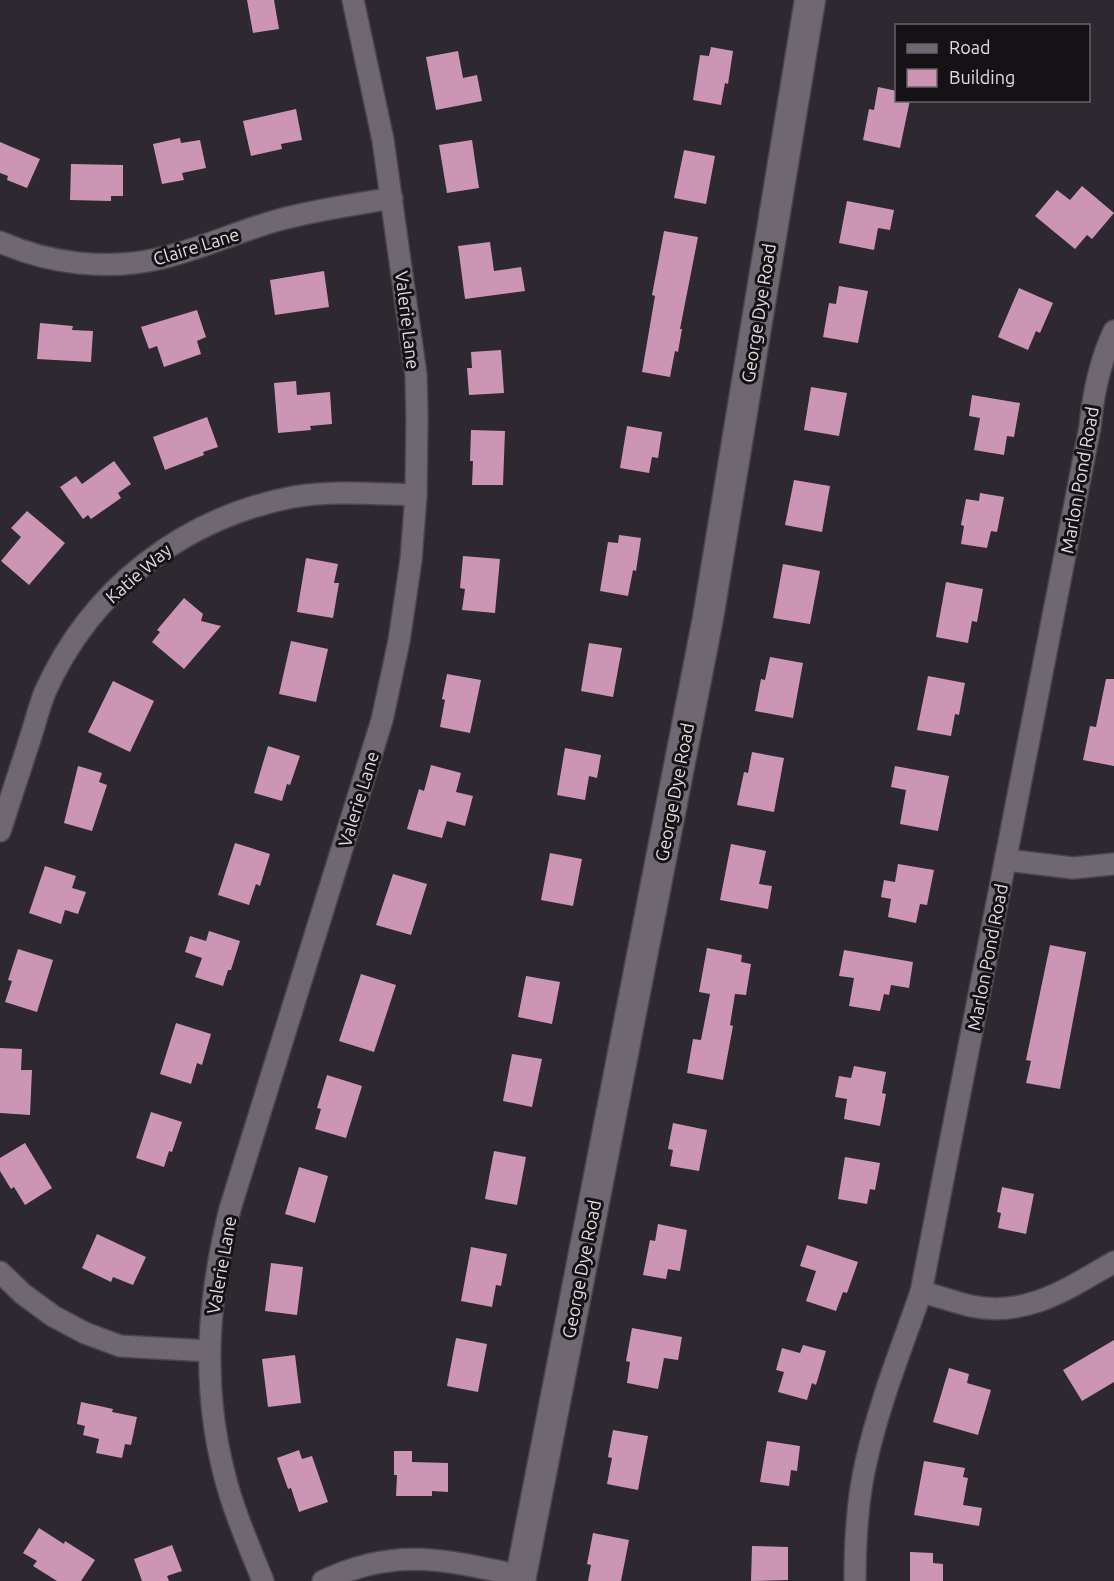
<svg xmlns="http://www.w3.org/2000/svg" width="1114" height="1581" viewBox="0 0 1114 1581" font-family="Ubuntu,sans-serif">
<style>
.building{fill:#cd95b4}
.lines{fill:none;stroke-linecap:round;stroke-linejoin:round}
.street-casing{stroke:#4b454c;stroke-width:24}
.secondary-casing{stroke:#4b454c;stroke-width:33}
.street{stroke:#6f6771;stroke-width:21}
.secondary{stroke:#6f6771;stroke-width:30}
.labels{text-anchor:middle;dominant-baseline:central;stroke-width:6;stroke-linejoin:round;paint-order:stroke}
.street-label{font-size:18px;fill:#e0dce1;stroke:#151215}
</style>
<rect width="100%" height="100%" fill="#2e2830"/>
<g class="building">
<path d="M 247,0 L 274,0 L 279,29 L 253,33 Z"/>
<path d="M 711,47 L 733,51 L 728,84 L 725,83 L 721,105 L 693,100 L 700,55 L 709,56 Z"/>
<path d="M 458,51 L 463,78 L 477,75 L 482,101 L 436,110 L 426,57 Z"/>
<path d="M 878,87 L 897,91 L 897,100 L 910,100 L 900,148 L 863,140 L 869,109 L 874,110 Z"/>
<path d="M 296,109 L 302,140 L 281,144 L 282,149 L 251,156 L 243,121 Z"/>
<path d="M 180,138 L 181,143 L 200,140 L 206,168 L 182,173 L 184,180 L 162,184 L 153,144 Z"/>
<path d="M 472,140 L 479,188 L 447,193 L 439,145 Z"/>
<path d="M 0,142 L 40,159 L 27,188 L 7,180 L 8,176 L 0,173 Z"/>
<path d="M 684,150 L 715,156 L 706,204 L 674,198 Z"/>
<path d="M 71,164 L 123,165 L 123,196 L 111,196 L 111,201 L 70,200 Z"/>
<path d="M 1082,186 L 1114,213 L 1092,239 L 1087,235 L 1075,249 L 1035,216 L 1057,190 L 1070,200 Z"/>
<path d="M 847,201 L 894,210 L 890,230 L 878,228 L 874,250 L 839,243 Z"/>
<path d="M 664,231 L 698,237 L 680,329 L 682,329 L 678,352 L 675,351 L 670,377 L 642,372 L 655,296 L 652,295 Z"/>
<path d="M 490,242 L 494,271 L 521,267 L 525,291 L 465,299 L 458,246 Z"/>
<path d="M 324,271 L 329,307 L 275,315 L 270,280 Z"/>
<path d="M 839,286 L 868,291 L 858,343 L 823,337 L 829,303 L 836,304 Z"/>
<path d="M 1019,288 L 1053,303 L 1040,333 L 1036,331 L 1028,350 L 998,337 Z"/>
<path d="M 197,310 L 206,337 L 197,341 L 201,354 L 164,367 L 157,346 L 149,349 L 141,327 Z"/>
<path d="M 40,323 L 73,326 L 72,330 L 93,331 L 91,362 L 37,359 Z"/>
<path d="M 501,350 L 504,393 L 469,395 L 467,368 L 472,368 L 471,352 Z"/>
<path d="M 296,381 L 297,395 L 330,392 L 332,424 L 310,426 L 311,430 L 278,433 L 274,383 Z"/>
<path d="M 811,387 L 847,393 L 839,436 L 804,430 Z"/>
<path d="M 972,395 L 1020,403 L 1014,437 L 1007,436 L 1004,455 L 974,450 L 980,418 L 969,416 Z"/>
<path d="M 207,417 L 218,447 L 203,452 L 204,455 L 165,470 L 153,437 Z"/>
<path d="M 627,426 L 662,432 L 658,458 L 652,457 L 649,473 L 620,468 Z"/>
<path d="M 471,430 L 505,431 L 503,485 L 472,485 L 473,461 L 470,461 Z"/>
<path d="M 114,461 L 131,484 L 118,493 L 121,498 L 91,519 L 88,515 L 83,519 L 60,487 L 76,476 L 82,484 Z"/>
<path d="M 794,480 L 830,486 L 822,532 L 785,525 Z"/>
<path d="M 980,493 L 1004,497 L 997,532 L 991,531 L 987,548 L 961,544 L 964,526 L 961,525 L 966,499 L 979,501 Z"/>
<path d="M 27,511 L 65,543 L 29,585 L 1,561 L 21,537 L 11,528 Z"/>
<path d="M 619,535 L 641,538 L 636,571 L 633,570 L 628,596 L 600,591 L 608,542 L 618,543 Z"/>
<path d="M 463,556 L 500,559 L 495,613 L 462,610 L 465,589 L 460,588 Z"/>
<path d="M 306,558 L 338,564 L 334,583 L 339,583 L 333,618 L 297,612 Z"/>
<path d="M 783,564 L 820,571 L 810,624 L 773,618 Z"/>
<path d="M 946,582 L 983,589 L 977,622 L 972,621 L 968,643 L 936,637 Z"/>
<path d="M 184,598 L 203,614 L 201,621 L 221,626 L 184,669 L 152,642 L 160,632 L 157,630 Z"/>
<path d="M 291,641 L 328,649 L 316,702 L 279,694 Z"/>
<path d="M 589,643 L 622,648 L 613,697 L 581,691 Z"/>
<path d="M 770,657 L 803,663 L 793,718 L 755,711 L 761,679 L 765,680 Z"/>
<path d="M 447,674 L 481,680 L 470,733 L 440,727 L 445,700 L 442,699 Z"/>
<path d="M 928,676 L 965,683 L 959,715 L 955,714 L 951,736 L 917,730 Z"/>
<path d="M 1106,679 L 1114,679 L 1114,766 L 1083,760 L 1090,726 L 1096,727 Z"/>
<path d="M 113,681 L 154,701 L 130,752 L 88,732 Z"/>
<path d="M 268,746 L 300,756 L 290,785 L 287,784 L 282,801 L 254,793 Z"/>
<path d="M 565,748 L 601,755 L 597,778 L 589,776 L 585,800 L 557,795 Z"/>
<path d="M 752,752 L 784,758 L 774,812 L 737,805 L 744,772 L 748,773 Z"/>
<path d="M 431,765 L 461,773 L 456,792 L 473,796 L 465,826 L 447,821 L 442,838 L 407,829 L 419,789 L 424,791 Z"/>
<path d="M 78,766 L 102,773 L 99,782 L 107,785 L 92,831 L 64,823 Z"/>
<path d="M 895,766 L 949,776 L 938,831 L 900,824 L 906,790 L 891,787 Z"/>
<path d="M 235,843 L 270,854 L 260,886 L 256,884 L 249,905 L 218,895 Z"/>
<path d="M 731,844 L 766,851 L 759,884 L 772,886 L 768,909 L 720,900 Z"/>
<path d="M 550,853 L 582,859 L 573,906 L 541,900 Z"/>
<path d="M 898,864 L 934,870 L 927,905 L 920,904 L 916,923 L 888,917 L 891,899 L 881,897 L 884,880 L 895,882 Z"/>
<path d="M 45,866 L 76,876 L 72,888 L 86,892 L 78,914 L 65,910 L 61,924 L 29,913 Z"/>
<path d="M 393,874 L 427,884 L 411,935 L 376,925 Z"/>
<path d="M 209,931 L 240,941 L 231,970 L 228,970 L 223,986 L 195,977 L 202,958 L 185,952 L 190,936 L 206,941 Z"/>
<path d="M 1050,945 L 1086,952 L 1060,1089 L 1026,1083 L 1031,1061 L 1026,1060 Z"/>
<path d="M 707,948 L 742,955 L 741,962 L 751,964 L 746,995 L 735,994 L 730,1025 L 733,1026 L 723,1080 L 687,1073 L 693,1039 L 701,1040 L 710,994 L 699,992 Z"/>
<path d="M 18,949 L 53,960 L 37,1012 L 5,1002 L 12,981 L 8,980 Z"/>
<path d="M 844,950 L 913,962 L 909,988 L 891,985 L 889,995 L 884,994 L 880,1011 L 849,1006 L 854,978 L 839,976 Z"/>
<path d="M 361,974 L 396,985 L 374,1052 L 339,1041 Z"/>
<path d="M 526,976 L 560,982 L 552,1024 L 518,1017 Z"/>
<path d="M 176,1023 L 211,1034 L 202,1065 L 197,1063 L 191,1084 L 160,1074 Z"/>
<path d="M 0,1048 L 22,1049 L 21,1070 L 32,1070 L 30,1115 L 0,1113 Z"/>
<path d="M 512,1054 L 542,1059 L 532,1107 L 503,1101 Z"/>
<path d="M 854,1066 L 886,1072 L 882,1093 L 886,1094 L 880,1126 L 844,1119 L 847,1099 L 835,1097 L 839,1076 L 851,1078 Z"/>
<path d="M 327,1075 L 362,1086 L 346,1138 L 315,1129 L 321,1109 L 317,1108 Z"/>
<path d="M 151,1112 L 182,1122 L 172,1152 L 169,1151 L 164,1167 L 136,1158 Z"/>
<path d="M 673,1123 L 707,1130 L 699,1171 L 670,1166 L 673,1150 L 668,1149 Z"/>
<path d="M 25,1143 L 52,1188 L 25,1205 L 14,1187 L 11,1189 L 0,1171 L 0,1158 Z"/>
<path d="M 494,1151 L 526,1157 L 517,1205 L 485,1199 Z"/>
<path d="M 845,1157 L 880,1163 L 875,1190 L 870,1189 L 867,1204 L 838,1199 Z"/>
<path d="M 299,1167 L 328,1176 L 315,1223 L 285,1214 Z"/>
<path d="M 1002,1187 L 1034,1194 L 1026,1234 L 998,1228 L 1001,1213 L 997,1212 Z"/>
<path d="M 658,1224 L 687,1230 L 680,1271 L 668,1269 L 666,1279 L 643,1275 L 650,1240 L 655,1241 Z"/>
<path d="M 97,1234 L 146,1257 L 133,1285 L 113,1277 L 111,1282 L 82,1268 Z"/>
<path d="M 807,1245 L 858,1262 L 847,1293 L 843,1292 L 836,1311 L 806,1301 L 816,1271 L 800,1266 Z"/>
<path d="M 471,1247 L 507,1254 L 501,1286 L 496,1285 L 492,1307 L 461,1301 Z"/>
<path d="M 271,1263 L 303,1267 L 297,1315 L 265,1311 Z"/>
<path d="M 632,1328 L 682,1337 L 678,1360 L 664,1358 L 658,1389 L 627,1383 L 630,1362 L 626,1361 Z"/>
<path d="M 456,1338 L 487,1344 L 478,1392 L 447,1386 Z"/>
<path d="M 1114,1340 L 1114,1382 L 1082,1401 L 1063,1370 Z"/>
<path d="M 803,1345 L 826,1351 L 816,1385 L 812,1383 L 807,1400 L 778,1392 L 784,1372 L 776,1370 L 782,1348 L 800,1353 Z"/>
<path d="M 295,1355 L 301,1403 L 268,1407 L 262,1359 Z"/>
<path d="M 949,1368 L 969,1374 L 967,1383 L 991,1390 L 978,1435 L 933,1422 Z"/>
<path d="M 81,1402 L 113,1409 L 112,1412 L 137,1417 L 131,1445 L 125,1444 L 122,1458 L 96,1453 L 99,1439 L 83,1435 L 85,1426 L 77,1424 Z"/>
<path d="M 613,1430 L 648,1436 L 638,1490 L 607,1484 L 612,1458 L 608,1457 Z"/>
<path d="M 767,1441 L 800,1446 L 797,1471 L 791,1470 L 789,1486 L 760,1482 Z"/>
<path d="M 299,1450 L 302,1459 L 312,1456 L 328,1502 L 299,1512 L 291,1488 L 288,1489 L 277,1458 Z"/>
<path d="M 394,1451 L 412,1451 L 412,1462 L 448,1463 L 448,1492 L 432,1491 L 432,1496 L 396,1496 L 397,1475 L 394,1475 Z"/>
<path d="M 924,1461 L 965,1468 L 963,1477 L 968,1478 L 963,1505 L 982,1508 L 979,1526 L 914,1515 Z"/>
<path d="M 39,1528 L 64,1544 L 65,1541 L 95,1560 L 81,1581 L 57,1581 L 33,1566 L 37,1561 L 23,1553 Z"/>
<path d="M 593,1533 L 629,1540 L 621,1581 L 588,1581 L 591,1565 L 587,1564 Z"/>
<path d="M 172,1545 L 182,1571 L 167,1576 L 169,1581 L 142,1581 L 134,1559 Z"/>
<path d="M 752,1546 L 788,1547 L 788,1580 L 751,1581 Z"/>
<path d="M 910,1552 L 933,1553 L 933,1563 L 943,1564 L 943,1581 L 910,1581 Z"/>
</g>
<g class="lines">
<defs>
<g id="street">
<path d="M 0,242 C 50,264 108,271 162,258 C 200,249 237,232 275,221 C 313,210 353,205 392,198"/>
<path d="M 0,831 C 10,800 20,770 30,739 C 35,724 39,707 45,692 C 91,589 183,518 293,497 C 333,490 375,494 416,495"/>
<path d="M 1006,860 L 1073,868 L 1114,864"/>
<path d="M 0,1272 L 23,1294 L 53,1316 L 85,1333 L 120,1346 L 209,1351"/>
<path d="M 921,1292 C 938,1296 954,1302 971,1306 C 1026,1318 1069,1288 1114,1262"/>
<path d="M 263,1581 C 249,1546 233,1510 224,1473 C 201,1384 208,1298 230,1209 L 382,720 L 399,641 L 411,560 L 416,495 L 417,417 L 416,375 L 383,140 L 353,0"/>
<path d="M 323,1581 C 397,1546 445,1560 521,1576"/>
<path d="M 855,1581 C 855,1540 857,1498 867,1458 C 880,1401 902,1347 921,1292 L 1090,427 C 1093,395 1100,361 1114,331"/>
</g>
<path id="secondary" d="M 520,1581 L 708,618 L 810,0"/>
</defs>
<use href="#street" class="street-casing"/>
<use href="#secondary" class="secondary-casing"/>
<use href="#street" class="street"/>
<use href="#secondary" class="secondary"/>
</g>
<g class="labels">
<g class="street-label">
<text transform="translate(196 246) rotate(-17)">Claire Lane</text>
<text transform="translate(758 313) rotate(-81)">George Dye Road</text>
<text transform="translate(408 320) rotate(83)">Valerie Lane</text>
<text transform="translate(1079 480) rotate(-80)">Marlon Pond Road</text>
<text transform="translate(138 573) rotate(-41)">Katie Way</text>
<text transform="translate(674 792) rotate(-79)">George Dye Road</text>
<text transform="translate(358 799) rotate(-73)">Valerie Lane</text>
<text transform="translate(987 957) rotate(-79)">Marlon Pond Road</text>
<text transform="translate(221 1265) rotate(-80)">Valerie Lane</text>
<text transform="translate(581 1269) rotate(-79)">George Dye Road</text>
</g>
</g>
<rect x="895" y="24" width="195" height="78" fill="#151215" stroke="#666367" stroke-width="1.5"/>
<rect x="907" y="44" width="30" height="9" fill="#6f6771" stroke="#666367" stroke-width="1.5"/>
<text x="949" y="54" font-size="18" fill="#e0dce1">Road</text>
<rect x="907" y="69" width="30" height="18" fill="#cd95b4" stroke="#666367" stroke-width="1.5"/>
<text x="949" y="84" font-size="18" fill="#e0dce1">Building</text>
</svg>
